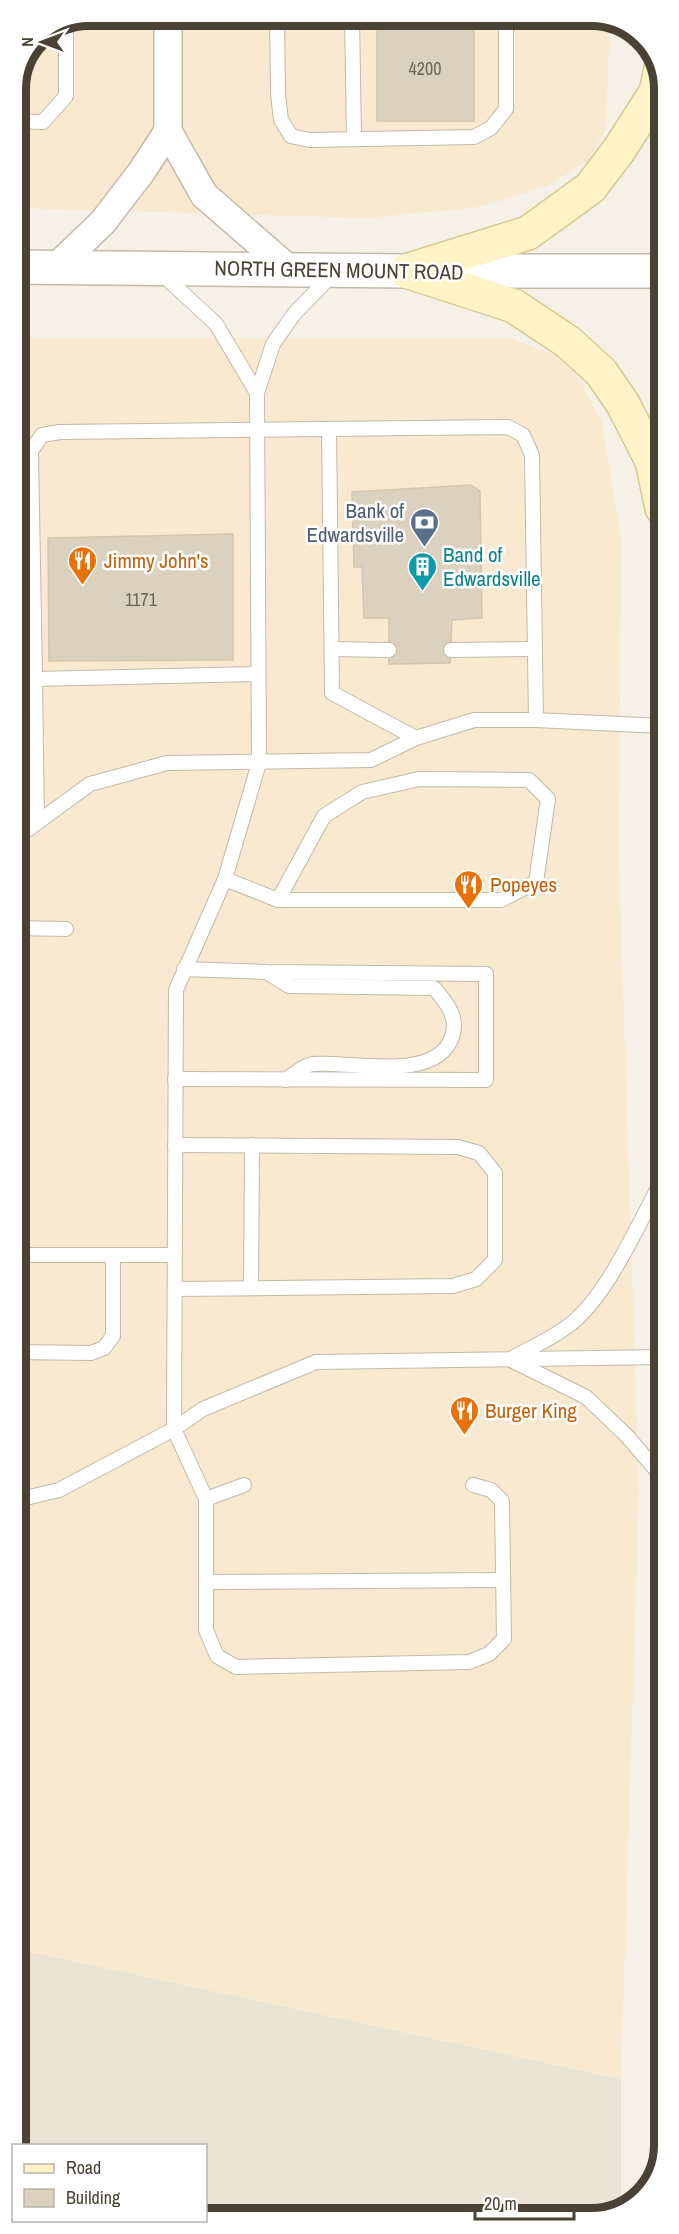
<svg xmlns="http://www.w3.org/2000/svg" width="679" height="2234" viewBox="0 0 679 2234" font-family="'Archivo Narrow',sans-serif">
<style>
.residential{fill:#eae4d5}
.commercial{fill:#f9e9d0}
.building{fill:#dbd1be;stroke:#d4c6ae;stroke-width:1.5}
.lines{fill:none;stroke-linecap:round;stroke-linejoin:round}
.service-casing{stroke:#c2baa9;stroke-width:16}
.minor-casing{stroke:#c2baa9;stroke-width:30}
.tertiary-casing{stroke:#c2baa9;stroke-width:36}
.secondary-casing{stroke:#d9c992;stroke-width:36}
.service{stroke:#fff;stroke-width:14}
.minor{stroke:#fff;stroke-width:27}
.tertiary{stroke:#fff;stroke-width:33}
.secondary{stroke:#fff4c7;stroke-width:33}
.labels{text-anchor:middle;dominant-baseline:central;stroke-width:5;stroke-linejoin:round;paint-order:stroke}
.number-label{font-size:18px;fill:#6e6657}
.street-label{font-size:21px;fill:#494235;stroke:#fff}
.service-label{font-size:21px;fill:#4e5e75;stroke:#fff;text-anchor:end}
.culture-label{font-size:21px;fill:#0d838f;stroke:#fff;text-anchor:start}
.food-label{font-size:21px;fill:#c56008;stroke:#fff;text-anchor:start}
.rim{fill:none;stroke:#494235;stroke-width:8}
</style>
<rect width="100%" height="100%" fill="#f5f1e7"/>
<path class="residential" d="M 17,1949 L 621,2079 L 621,2209 L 609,2217 L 206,2218 L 206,2146 L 17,2145 Z"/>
<g class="commercial">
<path d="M 88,15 L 596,15 L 610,21 L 606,128 L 590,159 L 550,185 L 479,207 L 367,218 L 15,208 L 15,84 L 37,36 Z"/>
<path d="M 15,338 L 510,338 L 557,356 L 580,380 L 602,423 L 621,537 L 619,863 L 639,1493 L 621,2079 L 17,1949 Z"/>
</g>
<g class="building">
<rect x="377" y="15" width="97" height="106"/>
<path d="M 471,485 L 480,491 L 482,618 L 452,620 L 450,663 L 389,664 L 389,618 L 364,618 L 362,567 L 354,567 L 352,492 Z"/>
<path d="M 233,534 L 233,660 L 49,661 L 48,538 Z"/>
<path d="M 206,2205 L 229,2218 L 206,2218 Z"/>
</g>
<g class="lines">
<defs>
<g id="service">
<path d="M 277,15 L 278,94 L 281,120 L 291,136 L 309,140 L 474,137 L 491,128 L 506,109 L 506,15"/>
<path d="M 352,15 L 354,139"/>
<path d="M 15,121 L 43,122 L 66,96 L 66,24"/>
<path d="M 162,274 L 216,324 L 257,393"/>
<path d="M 332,275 L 294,314 L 273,344 L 257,393 L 259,763 L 225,879 L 176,990 L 174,1429 L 206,1499 L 206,1630 L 217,1656 L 236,1667 L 469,1662 L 489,1654 L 504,1639 L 502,1501 L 491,1490 L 473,1485"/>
<path d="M 329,429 L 332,693 L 416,738"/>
<path d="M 332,649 L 389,650"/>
<path d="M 451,650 L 535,649"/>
<path d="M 258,674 L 35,679 L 31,451 L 42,435 L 60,432 L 508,427 L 523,435 L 532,455 L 536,720"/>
<path d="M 35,679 L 37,823"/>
<path d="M 16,838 L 90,784 L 167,763 L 371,760 L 416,738 L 474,720 L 536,720 L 662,726"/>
<path d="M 225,879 L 278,900 L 501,900 L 536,882 L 548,799 L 529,780 L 419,779 L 362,792 L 324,816 L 278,900"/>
<path d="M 16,928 L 66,929"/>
<path d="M 268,973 L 289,986 L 434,988 C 446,1002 459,1017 452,1037 C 436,1083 351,1061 313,1064 C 304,1065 293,1075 285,1080"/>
<path d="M 175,1079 L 486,1080 L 486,974 L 267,972 L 184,969"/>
<path d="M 16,1255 L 113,1255"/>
<path d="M 251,1288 L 252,1145"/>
<path d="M 175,1289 L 453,1286 L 476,1279 L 495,1260 L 495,1173 L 479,1153 L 458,1147 L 175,1145"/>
<path d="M 17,1352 L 91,1353 L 104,1348 L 113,1336 L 113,1255 L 175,1255"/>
<path d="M 512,1358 C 530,1348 551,1339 568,1326 C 607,1298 639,1222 663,1179"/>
<path d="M 511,1360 L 586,1397 L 627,1436 L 663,1478"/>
<path d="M 206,1499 L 244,1485"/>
<path d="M 17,1500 L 59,1490 L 174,1429 L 203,1409 L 316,1362 L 663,1357"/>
<path d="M 206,1582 L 503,1580"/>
</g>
<g id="minor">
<path d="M 168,15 L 168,131 L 204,195 L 289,269"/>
<path d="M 56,267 L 103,222 L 142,171 L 168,131"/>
</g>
<path id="tertiary" d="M 15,267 L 406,271 L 662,271"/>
<g id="secondary">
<path d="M 406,271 L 514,306 L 568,342 L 601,372 L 623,404 L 652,461 L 662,508"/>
<path d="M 406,271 L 528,233 L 590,188 L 619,150 L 656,92 L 661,69"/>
</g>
</defs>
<use href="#service" class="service-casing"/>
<use href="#minor" class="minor-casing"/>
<use href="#tertiary" class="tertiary-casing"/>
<use href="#secondary" class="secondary-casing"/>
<use href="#service" class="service"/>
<use href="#minor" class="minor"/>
<use href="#tertiary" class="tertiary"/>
<use href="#secondary" class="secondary"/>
</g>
<defs>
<symbol id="bank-pin" viewBox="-11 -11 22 30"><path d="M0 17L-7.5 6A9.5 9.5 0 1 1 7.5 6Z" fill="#5c6f8a" stroke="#fff"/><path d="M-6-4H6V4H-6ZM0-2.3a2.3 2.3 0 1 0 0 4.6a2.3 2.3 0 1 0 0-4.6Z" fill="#fff"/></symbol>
<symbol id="restaurant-pin" viewBox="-11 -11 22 30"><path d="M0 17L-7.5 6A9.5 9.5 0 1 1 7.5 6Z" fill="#e8710a" stroke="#fff"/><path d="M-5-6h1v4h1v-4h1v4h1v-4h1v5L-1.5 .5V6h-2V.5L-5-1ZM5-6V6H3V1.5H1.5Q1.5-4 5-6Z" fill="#fff"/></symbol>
<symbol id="building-pin" viewBox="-11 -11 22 30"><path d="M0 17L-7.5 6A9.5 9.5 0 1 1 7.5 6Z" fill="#0f9aa8" stroke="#fff"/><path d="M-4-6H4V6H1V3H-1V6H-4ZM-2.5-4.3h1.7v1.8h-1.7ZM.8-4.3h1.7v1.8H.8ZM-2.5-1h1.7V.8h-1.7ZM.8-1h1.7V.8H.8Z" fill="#fff"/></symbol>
</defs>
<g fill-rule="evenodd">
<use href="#bank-pin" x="408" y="506" width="33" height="45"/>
<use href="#restaurant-pin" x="66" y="544" width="33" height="45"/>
<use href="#building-pin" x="406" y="550" width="33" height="45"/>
<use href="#restaurant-pin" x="452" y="868" width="33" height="45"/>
<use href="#restaurant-pin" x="448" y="1394" width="33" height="45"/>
</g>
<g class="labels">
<g class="number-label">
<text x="425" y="68">4200</text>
<text x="141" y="599">1171</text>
</g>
<g class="street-label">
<text transform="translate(339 270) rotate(1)">NORTH GREEN MOUNT ROAD</text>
</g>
<g class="service-label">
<text x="404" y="510">Bank of<tspan x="404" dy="24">Edwardsville</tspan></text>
</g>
<g class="culture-label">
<text x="443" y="554">Band of<tspan x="443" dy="24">Edwardsville</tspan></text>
</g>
<g class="food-label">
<text x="104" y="560">Jimmy John's</text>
<text x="490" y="884">Popeyes</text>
<text x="485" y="1410">Burger King</text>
</g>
</g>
<path d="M0 0H679V2234H0ZM89 26H591A63 63 0 0 1 654 89V2145A63 63 0 0 1 591 2208H89A63 63 0 0 1 26 2145V89A63 63 0 0 1 89 26Z" fill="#fff" fill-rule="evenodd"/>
<path class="rim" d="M89 26H591A63 63 0 0 1 654 89V2145A63 63 0 0 1 591 2208H89A63 63 0 0 1 26 2145V89A63 63 0 0 1 89 26Z"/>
<rect x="12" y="2144" width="195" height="78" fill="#ffffff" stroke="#b6b3ae" stroke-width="1.5"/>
<rect x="24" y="2164" width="30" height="9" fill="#fff4c7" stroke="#b6b3ae" stroke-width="1.5"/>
<text x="66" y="2174" font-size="18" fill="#494235">Road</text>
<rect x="24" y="2189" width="30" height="18" fill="#dbd1be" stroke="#b6b3ae" stroke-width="1.5"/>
<text x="66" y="2204" font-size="18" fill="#494235">Building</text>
<g transform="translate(42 42) rotate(270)" stroke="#ffffff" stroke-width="4.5" paint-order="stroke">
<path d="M0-4.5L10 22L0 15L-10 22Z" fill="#494235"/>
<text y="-9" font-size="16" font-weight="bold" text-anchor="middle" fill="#494235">N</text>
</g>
<path d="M475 2210v9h99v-9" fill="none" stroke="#494235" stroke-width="3"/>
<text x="484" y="2210" font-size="18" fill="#494235" stroke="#ffffff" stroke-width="4.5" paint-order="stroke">20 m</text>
</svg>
